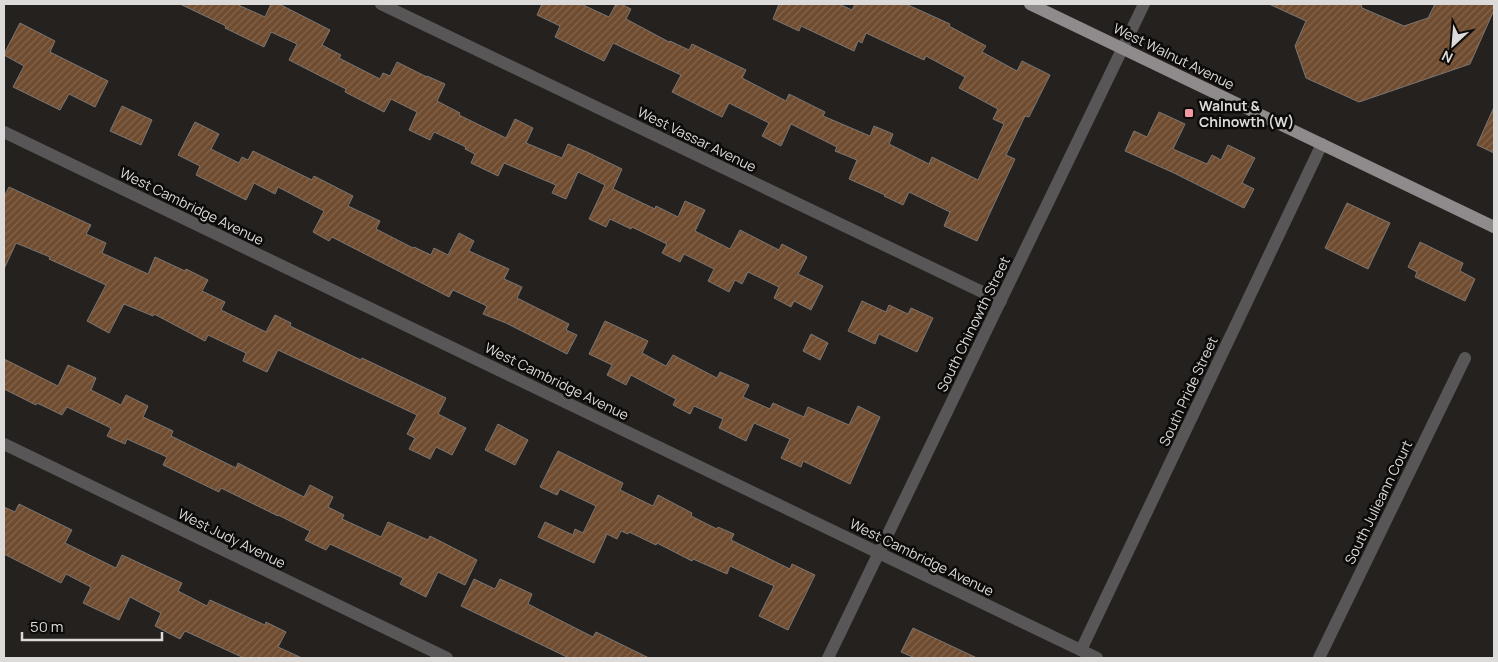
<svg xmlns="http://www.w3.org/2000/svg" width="1498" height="662" viewBox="0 0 1498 662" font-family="Manrope,sans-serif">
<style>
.building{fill:url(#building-hatch);stroke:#7b7673}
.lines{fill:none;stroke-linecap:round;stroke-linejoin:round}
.minor{stroke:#585656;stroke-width:12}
.major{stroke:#8f8a8b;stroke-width:12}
.poi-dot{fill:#f49aa5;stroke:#0c0b09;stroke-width:2}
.labels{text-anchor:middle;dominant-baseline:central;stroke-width:5;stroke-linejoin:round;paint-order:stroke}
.street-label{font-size:14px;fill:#dddbd9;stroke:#0c0b09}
.poi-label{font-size:14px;font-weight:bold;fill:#dddbd9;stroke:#0c0b09;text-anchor:start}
</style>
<defs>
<pattern id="building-hatch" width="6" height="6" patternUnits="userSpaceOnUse" patternTransform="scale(1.25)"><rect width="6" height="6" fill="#6f4c30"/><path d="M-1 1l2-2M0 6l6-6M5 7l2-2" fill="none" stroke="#83654d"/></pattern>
</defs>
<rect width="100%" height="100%" fill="#24211e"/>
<g class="building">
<path d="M 180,4 L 236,4 L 265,17 L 271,4 L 279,4 L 330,30 L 322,45 L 341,55 L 339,58 L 380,79 L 383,73 L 390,76 L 397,62 L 427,77 L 427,76 L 445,84 L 437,101 L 460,113 L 459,115 L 506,138 L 515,119 L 533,128 L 526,143 L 562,158 L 568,144 L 587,152 L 622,169 L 613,189 L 655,209 L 656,206 L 678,217 L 685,201 L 705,210 L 695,231 L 730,249 L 740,230 L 779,250 L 782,244 L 807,257 L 798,274 L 823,286 L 811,310 L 794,301 L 791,307 L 774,298 L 779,287 L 748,272 L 742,284 L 735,280 L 729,292 L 708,281 L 714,269 L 684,254 L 680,262 L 662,253 L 667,244 L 632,227 L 631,229 L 610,219 L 606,227 L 589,219 L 605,185 L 578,172 L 566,199 L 552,193 L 556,185 L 504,163 L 498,176 L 471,163 L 475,154 L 465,149 L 466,147 L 434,132 L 430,140 L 409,130 L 417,112 L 391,99 L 384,112 L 345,92 L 346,89 L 289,60 L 297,44 L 271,32 L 264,47 L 225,28 L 226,26 Z"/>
<path d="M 542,4 L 581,4 L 609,17 L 616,4 L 621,4 L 631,9 L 626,19 L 669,42 L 670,41 L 689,50 L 692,44 L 746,70 L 742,78 L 786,101 L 789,94 L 825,112 L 823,116 L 870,136 L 874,126 L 893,134 L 889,144 L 929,164 L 932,157 L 978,180 L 1004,124 L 993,119 L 998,109 L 959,88 L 965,77 L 926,56 L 924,60 L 866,33 L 862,43 L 858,41 L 854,51 L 801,26 L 799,31 L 773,19 L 779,4 L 839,4 L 852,10 L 855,4 L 906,4 L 950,24 L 949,26 L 986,46 L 982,52 L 1017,71 L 1022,61 L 1050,75 L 1029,117 L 1025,116 L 1006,155 L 1015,159 L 977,241 L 944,226 L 950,212 L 909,192 L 903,205 L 884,196 L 885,195 L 849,179 L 857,160 L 835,151 L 837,147 L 791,124 L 781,146 L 762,136 L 769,123 L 729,103 L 722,117 L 672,92 L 681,75 L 613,43 L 604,61 L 555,37 L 560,26 L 537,15 Z"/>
<path d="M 1269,4 L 1361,4 L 1362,8 L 1404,26 L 1428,18 L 1435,4 L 1494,4 L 1494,10 L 1470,64 L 1359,102 L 1306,78 L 1295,46 L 1306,21 Z"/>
<path d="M 20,23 L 55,41 L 50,52 L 108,81 L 95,107 L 69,94 L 60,110 L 13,87 L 24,66 L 4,55 L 4,54 Z"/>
<path d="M 122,106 L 152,120 L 141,145 L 110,131 Z"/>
<path d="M 1494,107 L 1494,153 L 1477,145 Z"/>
<path d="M 1159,112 L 1185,124 L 1173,149 L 1207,164 L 1212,155 L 1221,160 L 1228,145 L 1255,158 L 1242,183 L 1254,189 L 1244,208 L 1174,173 L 1125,151 L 1134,131 L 1147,137 Z"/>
<path d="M 195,122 L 219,134 L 211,149 L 239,163 L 242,157 L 248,160 L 253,151 L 312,180 L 314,176 L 353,196 L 348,206 L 380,221 L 376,229 L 413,248 L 414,247 L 431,255 L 434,248 L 448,255 L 459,233 L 474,241 L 469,251 L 509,269 L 504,279 L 522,287 L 517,298 L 569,324 L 566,330 L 577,335 L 567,354 L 506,323 L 483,314 L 487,306 L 453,290 L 449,297 L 332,237 L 329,241 L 313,232 L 324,211 L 278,187 L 275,194 L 254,183 L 246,200 L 196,175 L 200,166 L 178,155 Z"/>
<path d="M 9,187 L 91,225 L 86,234 L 106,243 L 102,253 L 148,274 L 155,257 L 185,271 L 186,269 L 208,280 L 202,291 L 225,302 L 221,310 L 266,332 L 275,315 L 291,323 L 290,326 L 361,360 L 362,358 L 446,398 L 438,414 L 466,428 L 452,455 L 436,447 L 430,459 L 409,449 L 415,438 L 407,434 L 417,415 L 278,350 L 267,372 L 243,361 L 246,353 L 208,335 L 205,341 L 154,314 L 153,316 L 124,304 L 109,333 L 87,321 L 106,285 L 49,259 L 50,257 L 16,243 L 4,269 L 4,197 Z"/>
<path d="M 1347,203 L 1390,223 L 1368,269 L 1325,248 Z"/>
<path d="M 1420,242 L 1463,263 L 1460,271 L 1475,279 L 1465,301 L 1415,277 L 1417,272 L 1408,267 Z"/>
<path d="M 862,301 L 886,312 L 889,305 L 908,314 L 911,308 L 933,318 L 917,352 L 879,334 L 875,344 L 848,331 Z"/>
<path d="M 605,321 L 648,341 L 642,353 L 666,366 L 673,355 L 717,378 L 720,372 L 749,385 L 743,397 L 770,409 L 773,403 L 804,417 L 808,407 L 849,425 L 858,406 L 880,417 L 850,484 L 803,461 L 801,467 L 781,458 L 790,439 L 754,423 L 746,441 L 719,428 L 723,419 L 694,406 L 690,414 L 673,405 L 676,399 L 631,375 L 626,385 L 607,375 L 612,365 L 589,354 Z"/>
<path d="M 811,334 L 828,343 L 820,360 L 803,351 Z"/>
<path d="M 4,359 L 58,386 L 68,365 L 96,378 L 91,390 L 121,405 L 126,395 L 148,406 L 143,417 L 173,431 L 171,436 L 236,468 L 238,463 L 304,497 L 310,485 L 333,497 L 328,507 L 344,515 L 342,519 L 381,537 L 388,522 L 428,540 L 430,536 L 477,560 L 465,585 L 438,572 L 426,597 L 400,584 L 403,578 L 330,544 L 326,550 L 305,540 L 310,531 L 278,515 L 278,516 L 221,488 L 219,492 L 163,465 L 167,457 L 127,439 L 125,444 L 107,436 L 111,428 L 67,407 L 62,415 L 37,403 L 36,405 L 4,389 Z"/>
<path d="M 498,424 L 528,440 L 515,465 L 485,450 Z"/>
<path d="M 558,451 L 623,483 L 620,490 L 653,506 L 658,495 L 692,513 L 691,516 L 717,529 L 718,527 L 734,534 L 731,540 L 790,569 L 792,564 L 815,575 L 788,630 L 759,616 L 774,586 L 730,566 L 727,574 L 693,559 L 692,561 L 657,543 L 656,545 L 629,532 L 628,534 L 621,531 L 617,539 L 607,534 L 594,563 L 538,537 L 545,522 L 573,535 L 575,529 L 583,533 L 596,506 L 560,489 L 557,495 L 540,487 Z"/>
<path d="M 19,504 L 72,530 L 65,543 L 116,568 L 122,555 L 182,583 L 178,591 L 207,606 L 210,600 L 265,625 L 266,622 L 286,632 L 278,647 L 302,658 L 244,658 L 185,631 L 180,639 L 155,626 L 161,613 L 130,597 L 119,620 L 83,603 L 91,587 L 66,574 L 61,583 L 4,554 L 4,507 L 15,512 Z"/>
<path d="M 474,579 L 495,589 L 500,579 L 532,594 L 528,604 L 593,637 L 596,632 L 649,658 L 569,658 L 461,606 Z"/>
<path d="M 913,628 L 977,658 L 915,658 L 901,652 Z"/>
</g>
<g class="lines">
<g class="minor">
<path d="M 381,4 L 1001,301"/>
<path d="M 4,132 L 1097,658"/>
<path d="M 4,444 L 447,658"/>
<path d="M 1081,650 L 1322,144"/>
<path d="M 828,658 L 1144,4"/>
<path d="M 1319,658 L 1465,358"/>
</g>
<path class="major" d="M 1030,4 L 1494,227"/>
</g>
<rect class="poi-dot" x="1184" y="108" width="10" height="10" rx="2.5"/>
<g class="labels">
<g class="street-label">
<text transform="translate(1174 56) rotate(26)">West Walnut Avenue</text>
<text transform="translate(697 139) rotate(26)">West Vassar Avenue</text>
<text transform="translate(192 206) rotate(26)">West Cambridge Avenue</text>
<text transform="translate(973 324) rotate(-64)">South Chinowth Street</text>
<text transform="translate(557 381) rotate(26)">West Cambridge Avenue</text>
<text transform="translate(1188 391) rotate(-65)">South Pride Street</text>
<text transform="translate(1378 502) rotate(-64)">South Julieann Court</text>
<text transform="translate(232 538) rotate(26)">West Judy Avenue</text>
<text transform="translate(922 557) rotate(26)">West Cambridge Avenue</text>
</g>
<g class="poi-label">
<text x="1199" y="105">Walnut &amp;<tspan x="1199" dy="16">Chinowth (W)</tspan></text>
</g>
</g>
<rect width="1498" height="662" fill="none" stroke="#dddbd9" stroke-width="10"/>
<g transform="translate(1453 45) rotate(206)" stroke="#0c0b09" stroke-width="4" paint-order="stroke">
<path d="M0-4L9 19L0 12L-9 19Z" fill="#dddbd9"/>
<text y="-8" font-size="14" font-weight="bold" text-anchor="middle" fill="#dddbd9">N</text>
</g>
<path d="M22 632v8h140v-8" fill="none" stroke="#dddbd9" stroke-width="2.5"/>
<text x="30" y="632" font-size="15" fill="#dddbd9" stroke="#0c0b09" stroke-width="4" paint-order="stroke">50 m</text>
</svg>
